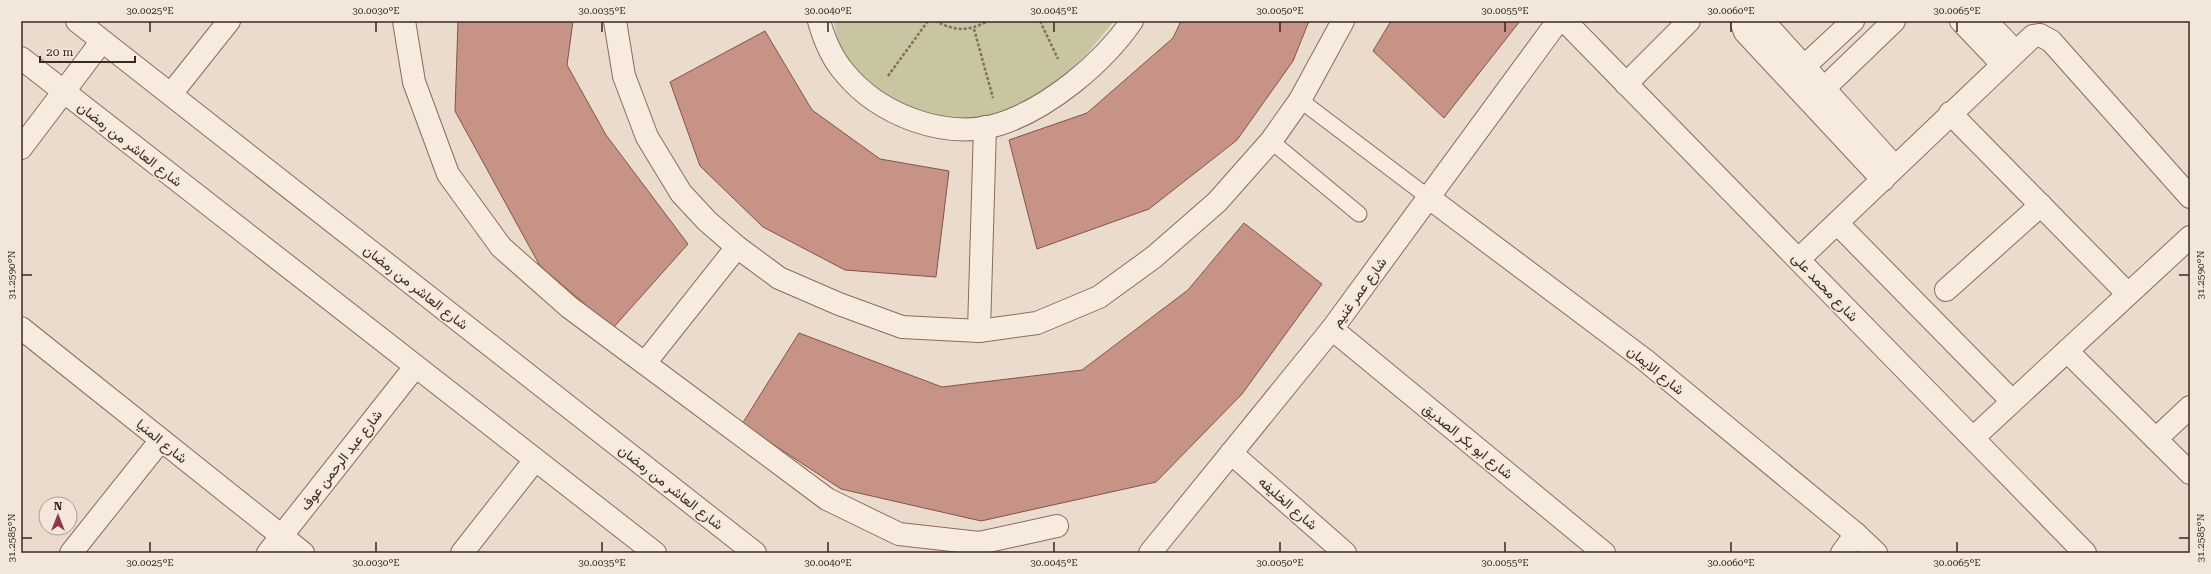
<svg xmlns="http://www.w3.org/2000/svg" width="2211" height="574" viewBox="0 0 2211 574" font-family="'Roboto Serif',Vazirmatn,serif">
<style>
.green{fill:#c9c5a1}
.building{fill:#c69386;stroke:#845449}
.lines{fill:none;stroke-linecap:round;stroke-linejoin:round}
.service-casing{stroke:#876d61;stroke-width:17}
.minor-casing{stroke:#876d61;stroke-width:24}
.tertiary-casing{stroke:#876d61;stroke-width:24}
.path{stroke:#876d61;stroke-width:2.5;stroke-dasharray:3 2;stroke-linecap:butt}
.service{stroke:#f7ebdf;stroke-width:15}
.minor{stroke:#f7ebdf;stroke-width:22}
.tertiary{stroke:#f7ebdf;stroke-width:22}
.ticks{fill:none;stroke:#3a2923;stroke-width:1.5}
.labels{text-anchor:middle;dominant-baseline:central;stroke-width:3.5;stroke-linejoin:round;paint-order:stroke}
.street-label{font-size:14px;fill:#3a2923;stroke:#f3e7db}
.neatline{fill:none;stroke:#3a2923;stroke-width:1.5}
.ticks-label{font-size:10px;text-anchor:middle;fill:#3a2923}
</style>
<rect width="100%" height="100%" fill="#ebdbcc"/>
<path class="green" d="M 834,21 L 1114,21 L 1086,55 L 1051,86 L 1011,113 L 973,126 L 929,124 L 853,73 L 837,38 Z"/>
<g class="building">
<path d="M 458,21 L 573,21 L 567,65 L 606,135 L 688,244 L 613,328 L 540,266 L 455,111 Z"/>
<path d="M 1181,21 L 1309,21 L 1293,61 L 1237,140 L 1149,209 L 1037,249 L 1009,140 L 1087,113 L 1173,38 Z"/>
<path d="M 1391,21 L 1520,21 L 1444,118 L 1373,51 Z"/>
<path d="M 765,31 L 812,110 L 880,159 L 949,171 L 936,277 L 845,270 L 763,227 L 700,166 L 670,82 Z"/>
<path d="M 1244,223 L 1322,284 L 1242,394 L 1156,482 L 981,521 L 841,489 L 742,424 L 799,333 L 942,387 L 1082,370 L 1188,290 Z"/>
</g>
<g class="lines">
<defs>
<g id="service">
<path d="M 1300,100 L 1428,197"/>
<path d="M 1271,141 L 1359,214"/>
</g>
<g id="minor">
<path d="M 404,21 L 414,82 L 448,174 L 501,247 L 569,307 L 827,499 L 899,534 L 979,543 L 1057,526"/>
<path d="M 615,21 L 624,76 L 647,137 L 681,193 L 707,221 L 737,247 L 779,278 L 839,304 L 902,327 L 979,331 L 1037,323 L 1099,297 L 1154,257 L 1217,202 L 1271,141 L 1300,100 L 1343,21"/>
<path d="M 819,21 C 824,39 832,58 844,72 C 879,115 946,141 1000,124 C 1049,108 1103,63 1132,21"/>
<path d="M 1565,21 L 2085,553"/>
<path d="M 1744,21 L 1742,24 L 1745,32 L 1883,180"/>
<path d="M 1763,21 L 1895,167"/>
<path d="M 1961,21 L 2002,64"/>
<path d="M 1986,21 L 2015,51"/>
<path d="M 1794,76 L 1853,21"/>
<path d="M 1626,84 L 1689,21"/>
<path d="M 171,94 L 229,21"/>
<path d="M 1813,99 L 1894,21"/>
<path d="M 1950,113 L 2128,294"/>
<path d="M 21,148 L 102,41"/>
<path d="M 1428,197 L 1645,360 L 1856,534 L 1876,553"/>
<path d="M 1837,223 L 2012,401"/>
<path d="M 1799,259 L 2033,36 L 2040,35 L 2051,41 L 2190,197"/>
<path d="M 1946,290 L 2041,205"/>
<path d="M 21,328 L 303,553"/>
<path d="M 1332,329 L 1604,553"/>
<path d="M 979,331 L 985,127"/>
<path d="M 2067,351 L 2190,473"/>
<path d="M 645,363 L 737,247"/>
<path d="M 1973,438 L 2190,237"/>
<path d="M 2156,439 L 2190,407"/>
<path d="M 1231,453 L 1345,553"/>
<path d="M 71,553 L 161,440"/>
<path d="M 268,553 L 415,367"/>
<path d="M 462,553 L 535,460"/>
<path d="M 1150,553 L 1332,329 L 1558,21"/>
<path d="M 1842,553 L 1856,534"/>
</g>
<g id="tertiary">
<path d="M 77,21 L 755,553"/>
<path d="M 21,58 L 655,553"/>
</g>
</defs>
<use href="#service" class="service-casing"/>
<use href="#minor" class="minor-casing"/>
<use href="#tertiary" class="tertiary-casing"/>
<g class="path">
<path d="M 935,21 C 955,31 968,32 988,21"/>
<path d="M 1040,21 L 1058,59"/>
<path d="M 974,29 L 993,98"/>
<path d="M 888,76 L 928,21"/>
</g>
<use href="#service" class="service"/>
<use href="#minor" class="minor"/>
<use href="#tertiary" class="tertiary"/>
</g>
<path class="ticks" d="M 150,22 L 150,32M 376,22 L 376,32M 602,22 L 602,32M 828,22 L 828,32M 1054,22 L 1054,32M 1280,22 L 1280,32M 1505,22 L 1505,32M 1731,22 L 1731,32M 1957,22 L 1957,32M 22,275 L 32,275M 2179,275 L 2189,275M 22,538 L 32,538M 2179,538 L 2189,538M 150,542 L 150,552M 376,542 L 376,552M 602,542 L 602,552M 828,542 L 828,552M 1054,542 L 1054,552M 1280,542 L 1280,552M 1505,542 L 1505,552M 1731,542 L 1731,552M 1957,542 L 1957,552"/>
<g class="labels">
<g class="street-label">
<text transform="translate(130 144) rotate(38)">شارع العاشر من رمضان</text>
<text transform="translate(416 287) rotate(38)">شارع العاشر من رمضان</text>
<text transform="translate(1825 287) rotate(46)">شارع محمد على</text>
<text transform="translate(1359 292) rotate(-54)">شارع عمر غنيم</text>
<text transform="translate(1656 370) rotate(39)">شارع الايمان</text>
<text transform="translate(162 441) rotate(39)">شارع المنيا</text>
<text transform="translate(1468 441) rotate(39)">شارع ابو بكر الصديق</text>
<text transform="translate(341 460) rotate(-52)">شارع عبد الرحمن عوف</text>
<text transform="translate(671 487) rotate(38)">شارع العاشر من رمضان</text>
<text transform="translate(1288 503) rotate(41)">شارع الخليفه</text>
</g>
</g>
<rect width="2211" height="574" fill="none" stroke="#f3e7db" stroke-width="44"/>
<g transform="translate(58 516)"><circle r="19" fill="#f3e7db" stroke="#a99b91"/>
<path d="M0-3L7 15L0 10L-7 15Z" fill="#91374b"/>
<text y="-6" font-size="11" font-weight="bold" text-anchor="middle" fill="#3a2923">N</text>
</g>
<path d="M40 56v6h95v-6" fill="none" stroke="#3a2923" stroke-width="2"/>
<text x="46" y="56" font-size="12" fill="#3a2923" stroke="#f3e7db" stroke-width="3" paint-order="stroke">20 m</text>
<rect x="22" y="22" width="2167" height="530" class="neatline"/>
<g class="ticks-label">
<text x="150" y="14">30.0025°E</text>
<text x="376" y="14">30.0030°E</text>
<text x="602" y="14">30.0035°E</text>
<text x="828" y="14">30.0040°E</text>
<text x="1054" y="14">30.0045°E</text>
<text x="1280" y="14">30.0050°E</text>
<text x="1505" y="14">30.0055°E</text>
<text x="1731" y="14">30.0060°E</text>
<text x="1957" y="14">30.0065°E</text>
<text transform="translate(11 275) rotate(-90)" y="4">31.2590°N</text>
<text transform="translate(2200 275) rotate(-90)" y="4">31.2590°N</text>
<text transform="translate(11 538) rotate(-90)" y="4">31.2585°N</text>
<text transform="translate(2200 538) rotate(-90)" y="4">31.2585°N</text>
<text x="150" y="566">30.0025°E</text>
<text x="376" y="566">30.0030°E</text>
<text x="602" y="566">30.0035°E</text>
<text x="828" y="566">30.0040°E</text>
<text x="1054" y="566">30.0045°E</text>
<text x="1280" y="566">30.0050°E</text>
<text x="1505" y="566">30.0055°E</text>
<text x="1731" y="566">30.0060°E</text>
<text x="1957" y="566">30.0065°E</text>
</g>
</svg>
